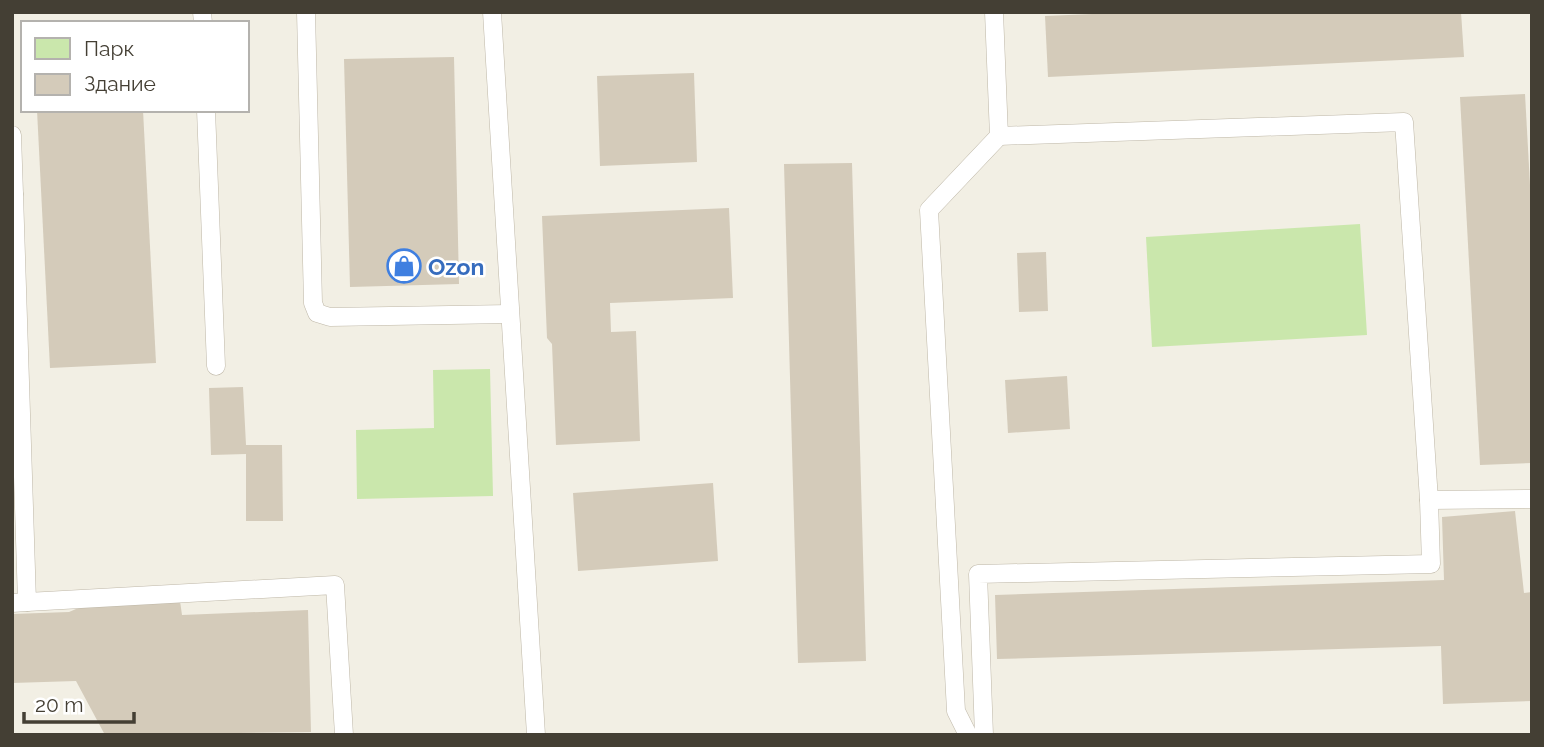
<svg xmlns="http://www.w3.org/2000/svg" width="1544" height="747" viewBox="0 0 1544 747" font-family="Raleway,sans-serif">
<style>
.green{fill:#cae7ac}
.building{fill:#d4cbba}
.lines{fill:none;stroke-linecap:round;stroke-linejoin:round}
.lane-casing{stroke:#beb7a7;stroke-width:19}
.lane{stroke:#fff;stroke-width:18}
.labels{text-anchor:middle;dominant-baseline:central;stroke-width:5;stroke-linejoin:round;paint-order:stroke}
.shop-label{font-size:23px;font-weight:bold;fill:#366cbe;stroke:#fff;text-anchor:start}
</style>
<rect width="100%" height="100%" fill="#f2efe4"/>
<g class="green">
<path d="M 1360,224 L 1367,335 L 1152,347 L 1146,237 Z"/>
<path d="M 490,369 L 493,496 L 357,499 L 356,430 L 434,428 L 433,370 Z"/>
</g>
<g class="building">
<path d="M 1139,12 L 1461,12 L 1464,57 L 1048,77 L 1045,16 Z"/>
<path d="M 454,57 L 459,284 L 350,287 L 344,59 Z"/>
<path d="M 694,73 L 697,162 L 600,166 L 597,76 Z"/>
<path d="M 1525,94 L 1532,221 L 1532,463 L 1480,465 L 1460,97 Z"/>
<path d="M 37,110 L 143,110 L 156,363 L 50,368 Z"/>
<path d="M 852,163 L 866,661 L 798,663 L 784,164 Z"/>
<path d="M 729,208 L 733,298 L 610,303 L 611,332 L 636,331 L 640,441 L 556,445 L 552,344 L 547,338 L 542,216 Z"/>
<path d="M 1046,252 L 1048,311 L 1019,312 L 1017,253 Z"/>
<path d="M 1067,376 L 1070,429 L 1008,433 L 1005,380 Z"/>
<path d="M 243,387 L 246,445 L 282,445 L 283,521 L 246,521 L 246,454 L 211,455 L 209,388 Z"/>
<path d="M 713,483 L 718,561 L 578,571 L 573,493 Z"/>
<path d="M 1515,511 L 1524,593 L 1532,592 L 1532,701 L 1443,704 L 1441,646 L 997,659 L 995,595 L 1444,580 L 1442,517 Z"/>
<path d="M 102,598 L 180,601 L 182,615 L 308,610 L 311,732 L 105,735 L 76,681 L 12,683 L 12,614 L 69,612 Z"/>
</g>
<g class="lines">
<defs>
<g id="lane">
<path d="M 202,12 L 203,23"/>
<path d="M 306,12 L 313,303 L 317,313 L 330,317 L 510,314"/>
<path d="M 492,12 L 536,735"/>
<path d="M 206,110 L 216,366"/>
<path d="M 12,135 L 14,194 L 12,194"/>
<path d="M 999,136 L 1404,122 L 1429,500 L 1532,499"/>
<path d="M 27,602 L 335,585 L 344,735"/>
<path d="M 12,603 L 27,602 L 14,194"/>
<path d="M 968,735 L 956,711 L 929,210 L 999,136 L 994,12"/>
<path d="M 984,735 L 978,574 L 1431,564 L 1429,500"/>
</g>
</defs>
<use href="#lane" class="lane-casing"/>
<use href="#lane" class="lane"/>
</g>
<defs>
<symbol id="shop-ring" viewBox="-11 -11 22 22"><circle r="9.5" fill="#fff" stroke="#3f7fe0" stroke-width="1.5"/><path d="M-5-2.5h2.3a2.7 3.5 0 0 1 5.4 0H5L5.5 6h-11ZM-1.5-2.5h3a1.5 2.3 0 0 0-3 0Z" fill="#3f7fe0"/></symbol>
</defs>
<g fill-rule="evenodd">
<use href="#shop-ring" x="385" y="247" width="38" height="38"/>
</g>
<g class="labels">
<g class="shop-label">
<text x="428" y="266">Ozon</text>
</g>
</g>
<rect width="1544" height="747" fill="none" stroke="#443f34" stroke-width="28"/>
<rect x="21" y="21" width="228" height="91" fill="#ffffff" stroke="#b4b2ae" stroke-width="2"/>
<rect x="35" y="38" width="35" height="21" fill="#cae7ac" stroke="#b4b2ae" stroke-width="2"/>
<text x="84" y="56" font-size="21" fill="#443f34">Парк</text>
<rect x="35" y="74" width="35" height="21" fill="#d4cbba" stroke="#b4b2ae" stroke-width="2"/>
<text x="84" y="91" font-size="21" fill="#443f34">Здание</text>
<path d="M24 712v10h110v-10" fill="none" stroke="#443f34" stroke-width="3.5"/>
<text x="35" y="712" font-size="21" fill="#443f34" stroke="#ffffff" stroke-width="5" paint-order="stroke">20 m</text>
</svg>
